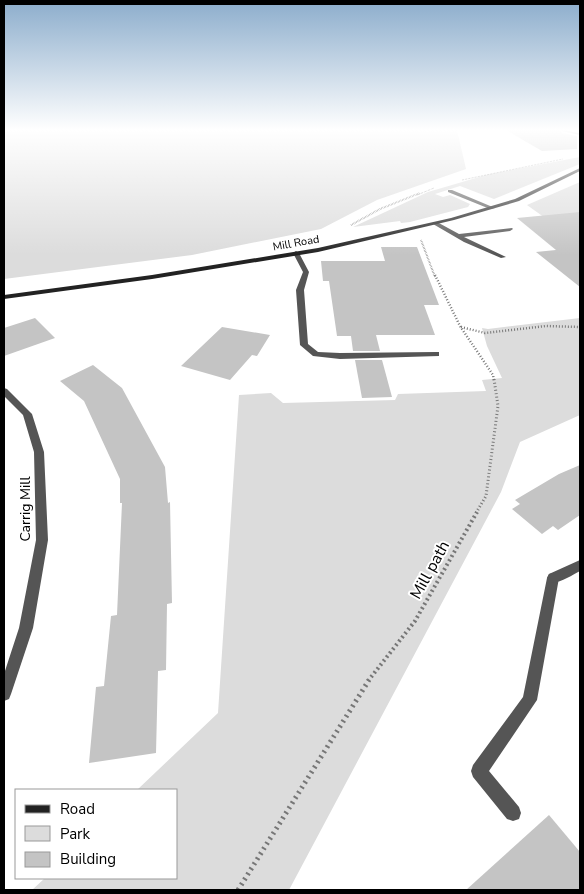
<svg xmlns="http://www.w3.org/2000/svg" width="584" height="894" viewBox="0 0 584 894" font-family="'Nunito Sans',sans-serif">
<style>
.green{fill:#dcdcdc}
.building{fill:#c4c4c4}
.lines{fill:none;stroke-linecap:round;stroke-linejoin:round}
.path-far5{stroke:#777;stroke-width:1;stroke-dasharray:0.5 1;stroke-linecap:butt}
.path-far4{stroke:#777;stroke-width:2;stroke-dasharray:0.5 1;stroke-linecap:butt}
.path-far3{stroke:#777;stroke-width:2.5;stroke-dasharray:1 2;stroke-linecap:butt}
.path-far2{stroke:#777;stroke-width:3;stroke-dasharray:1 2.5;stroke-linecap:butt}
.path-far1{stroke:#777;stroke-width:4;stroke-dasharray:2 3;stroke-linecap:butt}
.path{stroke:#777;stroke-width:5;stroke-dasharray:2 4;stroke-linecap:butt}
.lane{fill:#555;fill-rule:evenodd}
.street{fill:#555;fill-rule:evenodd}
.secondary{fill:#222;fill-rule:evenodd}
.labels{text-anchor:middle;dominant-baseline:central;stroke-width:4;stroke-linejoin:round;paint-order:stroke}
.far-street-label{font-size:11px;fill:#000;stroke:#fff}
.street-label{font-size:14px;fill:#000;stroke:#fff}
.near-street-label{font-size:16px;fill:#000;stroke:#fff}
</style>
<rect width="100%" height="100%" fill="#fff"/>
<g class="green">
<path d="M 4,130 L 457,130 L 466,169 L 377,200 L 321,229 L 192,255 L 4,279 Z"/>
<path d="M 580,157 L 580,164 L 494,199 L 460,186 L 435,194 L 443,197 L 450,195 L 470,204 L 468,207 L 410,222 L 401,223 L 400,221 L 353,227 L 428,192 L 486,175 Z"/>
<path d="M 580,182 L 580,243 L 527,205 Z"/>
<path d="M 580,318 L 580,415 L 520,442 L 501,492 L 289,890 L 32,890 L 45,878 L 176,878 L 176,790 L 137,790 L 218,713 L 239,395 L 271,393 L 283,403 L 395,400 L 398,394 L 486,391 L 482,380 L 502,378 L 487,346 L 482,328 L 488,329 Z"/>
</g>
<g class="building">
<path d="M 506,130 L 560,130 L 562,133 L 577,136 L 577,149 L 542,151 Z"/>
<path d="M 580,212 L 580,287 L 536,252 L 556,250 L 517,218 Z"/>
<path d="M 381,247 L 417,247 L 439,305 L 424,305 L 435,335 L 376,335 L 380,351 L 353,351 L 351,336 L 337,336 L 329,281 L 323,281 L 321,261 L 385,261 Z"/>
<path d="M 35,318 L 55,338 L 4,356 L 4,328 Z"/>
<path d="M 222,327 L 270,335 L 257,356 L 252,355 L 230,380 L 181,366 Z"/>
<path d="M 355,360 L 382,360 L 392,397 L 362,398 Z"/>
<path d="M 93,365 L 122,388 L 165,467 L 168,503 L 170,502 L 172,603 L 167,604 L 166,670 L 158,671 L 156,753 L 89,763 L 96,687 L 104,686 L 111,616 L 117,615 L 122,503 L 120,503 L 120,479 L 84,401 L 60,381 Z"/>
<path d="M 580,465 L 580,515 L 558,530 L 553,526 L 542,534 L 512,509 L 520,504 L 515,500 L 559,474 Z"/>
<path d="M 549,815 L 580,852 L 580,890 L 466,890 Z"/>
</g>
<g class="lines">
<g class="path-far5">
<path d="M 462,180 L 563,159"/>
<path d="M 417,195 L 434,188"/>
</g>
<g class="path-far4">
<path d="M 351,225 L 380,209 L 420,193"/>
<path d="M 421,240 L 435,277"/>
</g>
<g class="path-far3">
<path d="M 435,275 L 460,326 L 493,375 L 494,381"/>
<path d="M 461,327 L 485,333 L 546,326 L 580,327"/>
</g>
<path class="path-far2" d="M 476,513 L 486,496 L 498,406 L 494,379"/>
<path class="path-far1" d="M 368,681 L 415,621 L 477,512"/>
<path class="path" d="M 238,890 L 369,680"/>
<g class="lane">
<path d="M 448,190 L 452,190 L 495,208 L 490,209 L 448,192 Z"/>
<path d="M 433,222 L 437,222 L 459,234 L 512,228 L 513,229 L 510,231 L 464,237 L 506,257 L 501,258 L 464,242 L 433,224 Z"/>
<path d="M 296,251 L 299,253 L 309,272 L 304,290 L 308,344 L 318,352 L 340,353 L 436,352 L 439,352 L 439,356 L 340,359 L 313,356 L 300,345 L 296,290 L 303,272 L 293,253 Z"/>
<path d="M 553,573 L 557,574 L 559,578 L 537,700 L 489,771 L 519,807 L 521,813 L 519,819 L 513,821 L 507,819 L 473,777 L 471,771 L 473,765 L 523,697 L 547,578 L 549,574 Z"/>
</g>
<g class="street">
<path d="M 562,130 L 580,133 L 580,135 L 562,131 Z"/>
<path d="M 4,388 L 7,389 L 32,414 L 44,452 L 48,540 L 33,628 L 11,694 L 9,699 L 4,701 L 4,674 L 19,628 L 36,540 L 34,452 L 23,415 L 4,396 Z"/>
<path d="M 580,560 L 580,571 C 572,575 558,585 549,582 L 547,578 L 549,574 Z"/>
</g>
<path class="secondary" d="M 580,168 L 580,171 L 519,201 L 454,220 L 318,252 L 152,279 L 4,299 L 4,295 L 152,275 L 318,248 L 451,218 L 515,199 Z"/>
</g>
<linearGradient id="sky" x2="0" y2="1"><stop stop-color="#8cadcc"/><stop offset="0.51" stop-color="#fff"/><stop offset="1" stop-color="#fff" stop-opacity="0"/></linearGradient>
<rect width="584" height="255" fill="url(#sky)"/>
<g class="labels">
<g class="far-street-label">
<text transform="translate(296 243) rotate(-10)">Mill Road</text>
</g>
<g class="street-label">
<text transform="translate(25 509) rotate(-90)">Carrig Mill</text>
</g>
<g class="near-street-label">
<text transform="translate(430 570) rotate(-61)">Mill path</text>
</g>
</g>
<rect width="584" height="894" fill="none" stroke="#000000" stroke-width="10"/>
<rect x="15" y="789" width="162" height="90" fill="#ffffff" stroke="#999999"/>
<rect x="25" y="805" width="25" height="8" fill="#222222" stroke="#999999"/>
<text x="60" y="814" font-size="15" fill="#000000">Road</text>
<rect x="25" y="826" width="25" height="15" fill="#dcdcdc" stroke="#999999"/>
<text x="60" y="839" font-size="15" fill="#000000">Park</text>
<rect x="25" y="852" width="25" height="15" fill="#c4c4c4" stroke="#999999"/>
<text x="60" y="864" font-size="15" fill="#000000">Building</text>
</svg>
